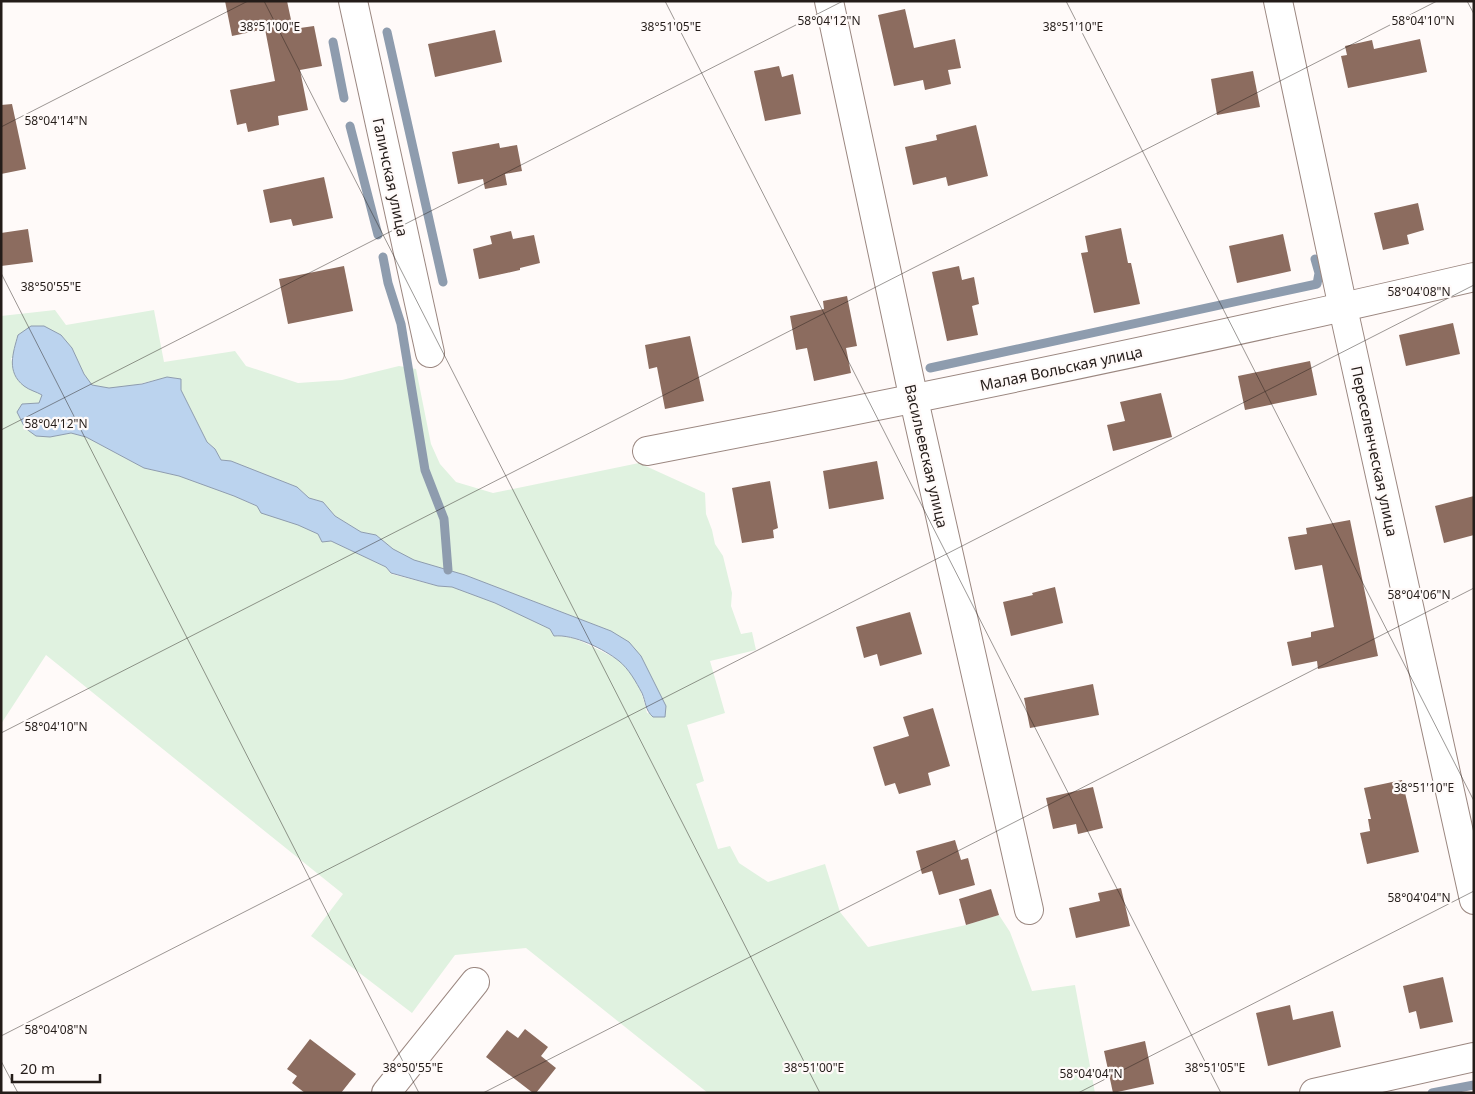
<svg xmlns="http://www.w3.org/2000/svg" width="1475" height="1094" viewBox="0 0 1475 1094" font-family="'Noto Sans',sans-serif">
<style>
.green{fill:#e0f2e0;fill-rule:evenodd}
.water{fill:#bbd3ee;stroke:#8e9cae}
.lines{fill:none;stroke-linecap:round;stroke-linejoin:round}
.stream{stroke:#8e9cae;stroke-width:9}
.building{fill:#8c6c5f}
.minor-casing{stroke:#9b8780;stroke-width:30}
.minor{stroke:#fff;stroke-width:28}
.ticks{fill:none;stroke:#241c19;stroke-width:1;stroke-opacity:0.45}
.labels{text-anchor:middle;dominant-baseline:central;stroke-width:4.5;stroke-linejoin:round;paint-order:stroke}
.street-label{font-size:15px;fill:#241c19;stroke:#fffaf9}
.ticks-label{font-size:12px;text-anchor:middle;fill:#241c19;stroke:#fffaf9;stroke-width:4.5;stroke-linejoin:round;paint-order:stroke}
</style>
<rect width="100%" height="100%" fill="#fffaf9"/>
<path class="green" d="M 55,310 L 66,325 L 154,310 L 164,362 L 235,351 L 246,366 L 298,383 L 342,380 L 399,366 L 416,369 L 431,444 L 440,464 L 456,482 L 493,493 L 639,463 L 705,493 L 706,514 L 712,530 L 715,544 L 723,556 L 732,593 L 731,606 L 741,634 L 752,632 L 756,650 L 710,661 L 725,713 L 687,725 L 704,781 L 696,784 L 718,849 L 730,846 L 739,863 L 768,882 L 825,864 L 840,912 L 868,947 L 966,925 L 999,915 L 1010,932 L 1032,991 L 1075,985 L 1095,1093 L 708,1093 L 526,948 L 455,955 L 412,1013 L 311,936 L 343,894 L 46,655 L 1,724 L 1,316 ZM 72,348 C 77,357 84,380 93,385 C 112,395 146,381 165,378 C 170,377 175,378 180,379 L 181,390 L 207,442 L 215,449 L 221,460 L 231,461 L 297,487 L 309,498 L 323,502 L 335,516 L 361,532 L 376,535 L 393,549 L 414,561 L 465,575 L 611,631 L 665,717 L 647,713 C 643,694 635,673 620,661 C 612,656 603,652 595,648 C 582,641 569,635 554,636 L 551,629 L 495,603 L 452,587 L 438,586 L 391,574 L 386,567 L 331,541 L 322,542 L 319,534 L 234,496 L 179,476 L 144,468 L 86,437 L 71,433 L 50,437 L 22,404 L 39,403 L 42,395 C 20,384 17,383 11,358 Z"/>
<path class="water" d="M 31,326 L 44,326 L 61,335 L 72,348 L 84,374 L 92,385 L 109,388 L 142,384 L 167,377 L 181,379 L 181,390 L 207,442 L 215,449 L 221,460 L 231,461 L 297,487 L 309,498 L 323,502 L 335,516 L 361,532 L 376,535 L 393,549 L 414,560 L 465,575 L 611,631 L 629,642 L 641,656 L 666,706 L 665,717 L 653,717 C 645,710 646,702 642,693 C 636,682 629,669 619,661 C 604,649 574,634 554,636 L 550,629 L 495,603 L 452,587 L 438,586 L 391,573 L 386,567 L 331,541 L 322,542 L 318,534 L 298,525 L 261,513 L 257,506 L 234,496 L 179,476 L 144,468 L 86,437 L 71,433 L 50,437 L 36,436 L 25,428 L 17,412 L 22,404 L 39,403 L 42,395 C 37,392 29,390 24,386 C 6,372 13,353 18,335 Z"/>
<g class="lines">
<g class="stream">
<path d="M 387,32 L 443,282"/>
<path d="M 333,42 L 344,98"/>
<path d="M 350,126 L 378,235"/>
<path d="M 383,257 L 388,283 L 401,324 L 425,470 L 444,519 L 448,570"/>
<path d="M 930,368 L 1317,284 L 1319,273 L 1315,259"/>
<path d="M 1432,1093 L 1474,1085"/>
</g>
</g>
<g class="building">
<path d="M 225,1 L 287,1 L 293,29 L 314,26 L 322,66 L 300,70 L 308,110 L 278,116 L 279,125 L 248,132 L 246,123 L 237,125 L 230,90 L 275,81 L 265,29 L 232,36 Z"/>
<path d="M 905,9 L 914,48 L 955,39 L 961,68 L 948,70 L 951,84 L 925,90 L 923,80 L 894,86 L 878,15 Z"/>
<path d="M 495,30 L 502,62 L 435,77 L 428,44 Z"/>
<path d="M 1420,39 L 1427,72 L 1348,88 L 1341,56 L 1347,55 L 1345,46 L 1372,40 L 1374,49 Z"/>
<path d="M 779,66 L 782,77 L 793,74 L 801,114 L 765,121 L 754,71 Z"/>
<path d="M 1253,71 L 1260,107 L 1217,115 L 1211,79 Z"/>
<path d="M 12,104 L 26,169 L 1,174 L 1,105 Z"/>
<path d="M 976,125 L 988,176 L 948,186 L 946,177 L 913,185 L 905,147 L 937,140 L 936,135 Z"/>
<path d="M 499,143 L 500,148 L 517,145 L 522,171 L 505,174 L 507,185 L 485,189 L 483,179 L 458,184 L 452,152 Z"/>
<path d="M 324,177 L 333,218 L 293,226 L 291,219 L 270,223 L 263,190 Z"/>
<path d="M 1418,203 L 1424,230 L 1407,235 L 1409,244 L 1383,250 L 1374,213 Z"/>
<path d="M 1121,228 L 1128,263 L 1131,263 L 1140,304 L 1094,313 L 1081,253 L 1088,252 L 1085,236 Z"/>
<path d="M 28,229 L 33,262 L 1,266 L 1,233 Z"/>
<path d="M 511,231 L 513,239 L 534,235 L 540,263 L 520,268 L 520,270 L 479,279 L 473,249 L 492,244 L 490,236 Z"/>
<path d="M 1283,234 L 1291,271 L 1237,283 L 1229,246 Z"/>
<path d="M 344,266 L 353,311 L 288,324 L 279,279 Z"/>
<path d="M 959,266 L 962,280 L 974,277 L 979,304 L 972,306 L 978,335 L 947,341 L 932,272 Z"/>
<path d="M 847,296 L 857,346 L 846,348 L 851,373 L 814,381 L 807,348 L 796,350 L 790,316 L 824,309 L 823,301 Z"/>
<path d="M 1453,323 L 1460,354 L 1406,366 L 1399,335 Z"/>
<path d="M 690,336 L 704,401 L 665,409 L 657,367 L 649,369 L 645,345 Z"/>
<path d="M 1310,361 L 1317,395 L 1245,410 L 1238,376 Z"/>
<path d="M 1161,393 L 1172,437 L 1113,451 L 1107,425 L 1125,421 L 1120,402 Z"/>
<path d="M 877,461 L 884,499 L 829,509 L 823,471 Z"/>
<path d="M 770,481 L 778,528 L 773,530 L 774,538 L 742,543 L 732,488 Z"/>
<path d="M 1474,496 L 1474,535 L 1444,543 L 1435,506 Z"/>
<path d="M 1350,520 L 1378,656 L 1318,669 L 1317,661 L 1292,666 L 1287,642 L 1311,637 L 1311,632 L 1334,627 L 1322,565 L 1295,570 L 1288,537 L 1307,534 L 1306,528 Z"/>
<path d="M 1055,587 L 1063,623 L 1011,636 L 1003,602 L 1033,595 L 1032,593 Z"/>
<path d="M 910,612 L 922,654 L 880,666 L 877,654 L 864,658 L 856,627 Z"/>
<path d="M 1093,684 L 1099,715 L 1030,728 L 1024,698 Z"/>
<path d="M 933,708 L 950,766 L 928,773 L 931,785 L 899,794 L 895,783 L 885,786 L 873,747 L 909,736 L 903,717 Z"/>
<path d="M 1402,780 L 1419,852 L 1367,864 L 1360,833 L 1370,831 L 1368,819 L 1371,819 L 1364,788 Z"/>
<path d="M 1093,787 L 1103,828 L 1078,834 L 1076,824 L 1053,829 L 1046,798 Z"/>
<path d="M 955,840 L 961,860 L 968,858 L 975,885 L 939,895 L 932,871 L 922,874 L 916,851 Z"/>
<path d="M 1121,888 L 1130,926 L 1076,938 L 1069,908 L 1100,901 L 1098,893 Z"/>
<path d="M 991,889 L 999,915 L 966,925 L 959,899 Z"/>
<path d="M 1443,977 L 1453,1022 L 1420,1029 L 1416,1011 L 1409,1013 L 1403,986 Z"/>
<path d="M 1290,1005 L 1293,1020 L 1333,1011 L 1341,1047 L 1268,1066 L 1256,1013 Z"/>
<path d="M 525,1029 L 548,1047 L 541,1056 L 556,1068 L 536,1093 L 533,1093 L 486,1057 L 507,1030 L 518,1038 Z"/>
<path d="M 310,1039 L 356,1074 L 341,1093 L 305,1093 L 292,1083 L 297,1076 L 287,1069 Z"/>
<path d="M 1145,1041 L 1154,1084 L 1113,1093 L 1104,1051 Z"/>
</g>
<g class="lines">
<defs>
<g id="minor">
<path d="M 353,1 L 430,353"/>
<path d="M 829,1 L 914,400 L 1029,910"/>
<path d="M 1278,1 L 1343,308 L 1474,900"/>
<path d="M 647,451 C 924,398 1199,341 1474,277"/>
<path d="M 386,1093 L 475,982"/>
<path d="M 1314,1093 L 1474,1057"/>
</g>
</defs>
<use href="#minor" class="minor-casing"/>
<use href="#minor" class="minor"/>
</g>
<path class="ticks" d="M 264,1 L 820,1093M 665,1 L 1221,1093M 1066,1 L 1474,801M 1467,1 L 1474,14M 1,127 L 248,1M 1,273 L 419,1093M 1,430 L 843,1M 1,733 L 1437,1M 1,1036 L 1474,285M 1,1061 L 18,1093M 483,1093 L 1474,588M 1078,1093 L 1474,891"/>
<g class="labels">
<g class="street-label">
<text transform="translate(391 177) rotate(78)">Галичская улица</text>
<text transform="translate(1061 368) rotate(-12)">Малая Вольская улица</text>
<text transform="translate(1375 451) rotate(78)">Переселенческая улица</text>
<text transform="translate(927 456) rotate(77)">Васильевская улица</text>
</g>
</g>
<g class="ticks-label">
<text x="1423" y="25">58°04'10"N</text>
<text x="829" y="25">58°04'12"N</text>
<text x="270" y="31">38°51'00"E</text>
<text x="671" y="31">38°51'05"E</text>
<text x="1073" y="31">38°51'10"E</text>
<text x="56" y="125">58°04'14"N</text>
<text x="51" y="291">38°50'55"E</text>
<text x="1419" y="296">58°04'08"N</text>
<text x="56" y="428">58°04'12"N</text>
<text x="1419" y="599">58°04'06"N</text>
<text x="56" y="731">58°04'10"N</text>
<text x="1424" y="792">38°51'10"E</text>
<text x="1419" y="902">58°04'04"N</text>
<text x="56" y="1034">58°04'08"N</text>
<text x="413" y="1072">38°50'55"E</text>
<text x="814" y="1072">38°51'00"E</text>
<text x="1215" y="1072">38°51'05"E</text>
<text x="1091" y="1078">58°04'04"N</text>
</g>
<rect width="1475" height="1094" fill="none" stroke="#241c19" stroke-width="5"/>
<path d="M12 1074v8h88v-8" fill="none" stroke="#241c19" stroke-width="2.5"/>
<text x="20" y="1074" font-size="15" fill="#241c19" stroke="#fffaf9" stroke-width="4" paint-order="stroke">20 m</text>
</svg>
